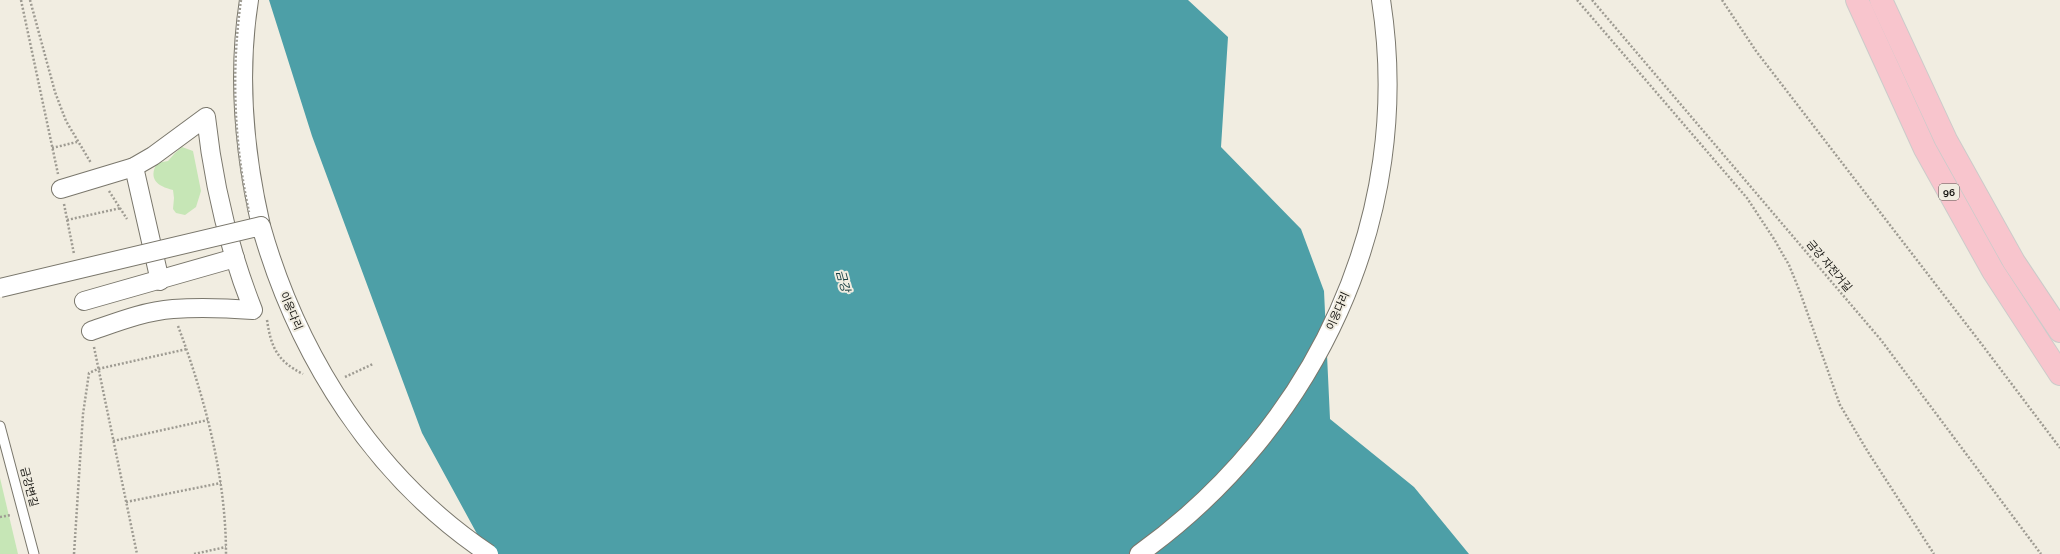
<svg xmlns="http://www.w3.org/2000/svg" width="2060" height="554" viewBox="0 0 2060 554" font-family="Raleway,'Noto Sans KR',sans-serif">
<style>
.green{fill:#c6e6b6}
.water{fill:#4d9fa7}
.lines{fill:none;stroke-linecap:round;stroke-linejoin:round}
.lane-casing{stroke:#7a776c;stroke-width:11}
.street-casing{stroke:#7a776c;stroke-width:20}
.primary-casing{stroke:#cccbca;stroke-width:24}
.path{stroke:#9e9b92;stroke-width:2.5;stroke-dasharray:2 2;stroke-linecap:butt}
.lane{stroke:#fff;stroke-width:9}
.street{stroke:#fff;stroke-width:18}
.primary{stroke:#f8c5cd;stroke-width:22}
.street-bridge-casing{stroke:#7a776c;stroke-width:20;stroke-linecap:butt}
.path-bridge{stroke:#9e9b92;stroke-width:2.5;stroke-dasharray:2 2;stroke-linecap:butt}
.street-bridge{stroke:#fff;stroke-width:18}
.labels{text-anchor:middle;dominant-baseline:central;stroke-width:4;stroke-linejoin:round;paint-order:stroke}
.shield{fill:#f1ede1;stroke:#57554f;stroke-width:1}
.shield-label{font-size:10px;font-weight:bold;fill:#151410}
.street-label{font-size:11px;fill:#151410;stroke:#f1ede1}
.water-label{font-size:12px;font-style:italic;fill:#1a4145;stroke:#f1ede1}
</style>
<rect width="100%" height="100%" fill="#f1ede1"/>
<g class="green">
<path d="M 182,147 L 193,151 L 201,191 L 196,207 L 185,215 L 176,213 L 173,209 L 174,198 L 173,190 C 157,186 148,179 157,163 L 168,161 L 175,153 Z"/>
<path d="M 0,478 L 18,554 L 0,554 Z"/>
</g>
<path class="water" d="M 269,0 L 1188,0 L 1228,37 L 1221,147 L 1301,229 L 1324,291 L 1330,419 L 1414,487 L 1469,554 L 488,554 L 422,433 L 312,136 Z"/>
<g class="lines">
<defs>
<path id="lane" d="M 0,426 L 34,554"/>
<g id="street">
<path d="M 249,0 C 237,76 244,152 261,226"/>
<path d="M 134,167 L 160,281"/>
<path d="M 61,189 L 134,167 L 153,156 L 206,117 C 213,182 229,249 253,310 C 226,308 199,307 173,309 C 145,311 117,322 91,331"/>
<path d="M 84,301 L 235,258"/>
<path d="M 1139,554 C 1315,428 1415,217 1381,0"/>
</g>
<g id="primary">
<path d="M 1857,0 L 1925,149 L 1993,271 L 2060,374"/>
<path d="M 1881,0 L 1946,140 L 2014,262 L 2060,331"/>
</g>
</defs>
<use href="#lane" class="lane-casing"/>
<use href="#street" class="street-casing"/>
<use href="#primary" class="primary-casing"/>
<g class="path">
<path d="M 21,0 L 58,174"/>
<path d="M 30,0 L 55,92 L 66,121 L 91,163"/>
<path d="M 1577,0 L 1747,198 L 1774,239 L 1789,265 L 1800,292 L 1840,405 L 1868,452 L 1934,554"/>
<path d="M 1592,0 L 1881,340 L 2041,554"/>
<path d="M 1722,0 L 1756,51 L 1980,342 L 2060,448"/>
<path d="M 52,148 L 77,142"/>
<path d="M 109,191 L 127,219"/>
<path d="M 64,204 L 74,254"/>
<path d="M 67,220 L 121,208"/>
<path d="M 267,320 C 271,347 277,361 303,374"/>
<path d="M 178,326 C 205,398 226,477 226,554"/>
<path d="M 94,347 L 137,554"/>
<path d="M 345,377 L 373,364"/>
<path d="M 113,441 L 208,420"/>
<path d="M 126,502 L 221,483"/>
<path d="M 0,517 L 11,515"/>
<path d="M 74,554 L 83,414 L 89,373 L 98,369 L 187,349"/>
<path d="M 194,554 L 226,547"/>
</g>
<use href="#lane" class="lane"/>
<use href="#street" class="street"/>
<use href="#primary" class="primary"/>
<defs>
<path id="street-bridge" d="M 0,288 L 261,226 C 298,357 375,478 489,554"/>
</defs>
<use href="#street-bridge" class="street-bridge-casing"/>
<path class="path-bridge" d="M 241,0 C 231,71 234,143 249,212"/>
<use href="#street-bridge" class="street-bridge"/>
</g>
<g class="labels">
<rect class="shield" x="1939" y="184" width="20" height="16" rx="3"/>
<g class="shield-label">
<text x="1949" y="192">96</text>
</g>
<g class="street-label">
<text transform="translate(1829 266) rotate(50)">금강 자전거길</text>
<text transform="translate(291 311) rotate(67)">이응다리</text>
<text transform="translate(1338 311) rotate(-66)">이응다리</text>
<text transform="translate(29 487) rotate(75)">금강변길</text>
</g>
<g class="water-label">
<text transform="translate(843 281) rotate(75)">금강</text>
</g>
</g>
</svg>
